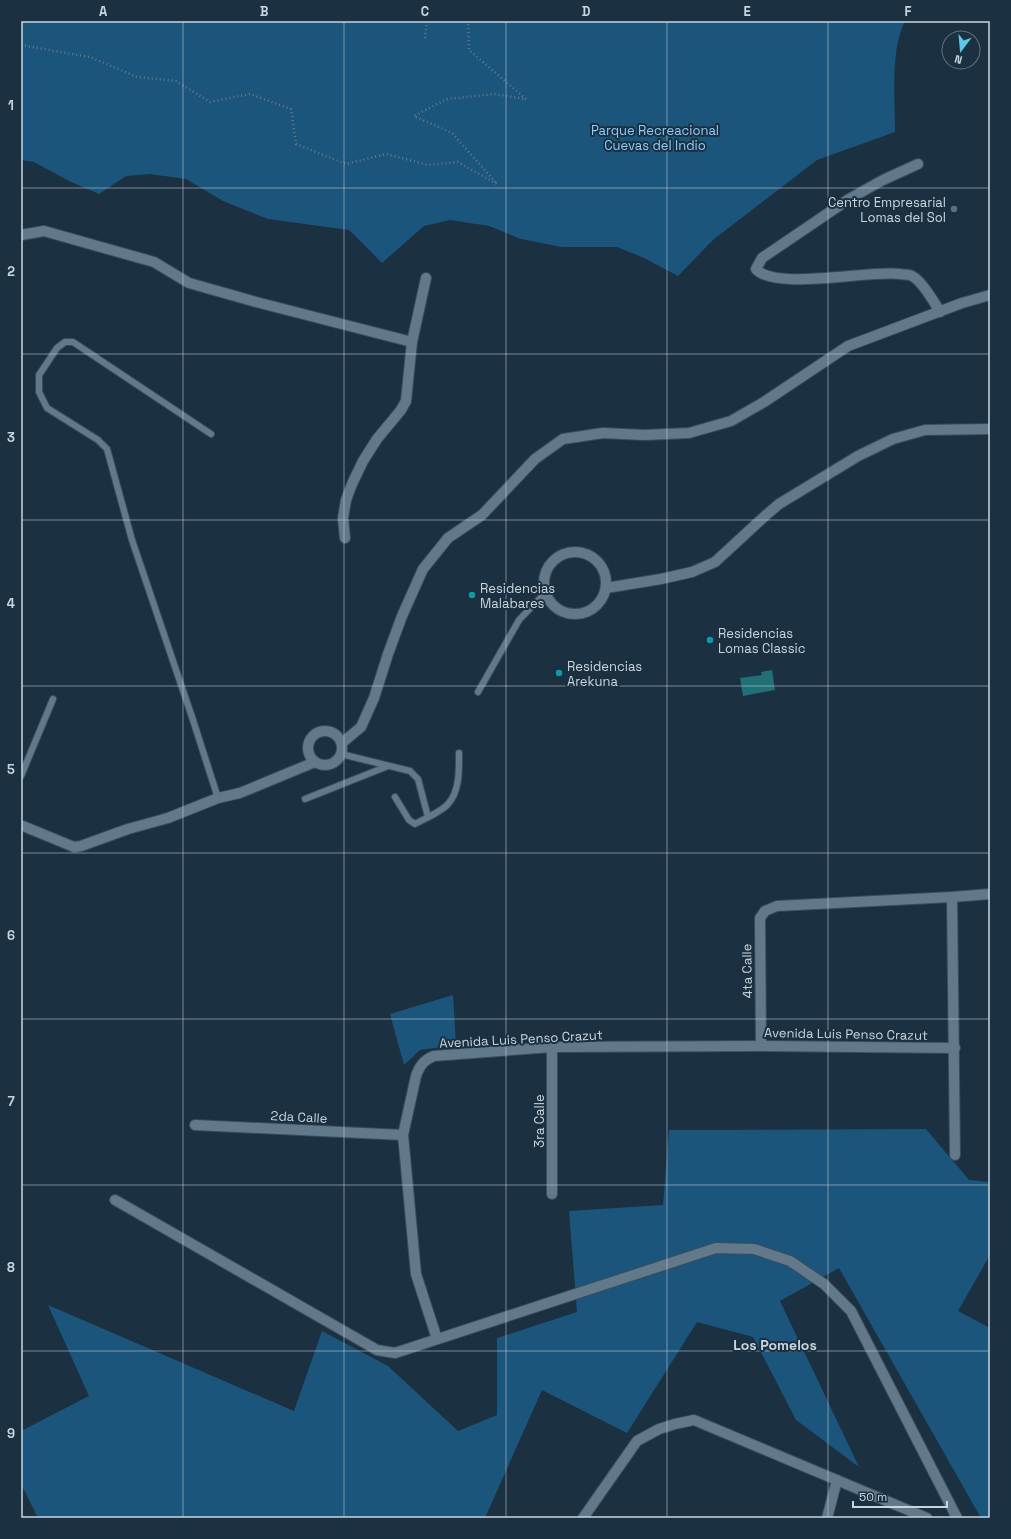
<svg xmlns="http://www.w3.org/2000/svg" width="1011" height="1539" viewBox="0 0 1011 1539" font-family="'Space Grotesk',sans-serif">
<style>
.green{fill:#1c557b}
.water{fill:#207075}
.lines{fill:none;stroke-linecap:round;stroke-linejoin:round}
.service-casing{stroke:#3b4d5a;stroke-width:8}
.minor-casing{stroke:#3b4d5a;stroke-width:12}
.path{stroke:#677886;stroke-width:2.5;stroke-dasharray:1 3;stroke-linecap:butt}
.service{stroke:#62798c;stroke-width:6}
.minor{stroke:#62798c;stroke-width:10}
.grid{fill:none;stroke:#c8d5df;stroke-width:1;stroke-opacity:0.55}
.service-dot{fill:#5c6f8a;stroke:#1b3040;stroke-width:1.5}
.culture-dot{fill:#0f9aa8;stroke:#1b3040;stroke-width:1.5}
.labels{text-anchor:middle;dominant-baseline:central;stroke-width:4;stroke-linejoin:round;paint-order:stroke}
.park-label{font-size:13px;fill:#8fcdfd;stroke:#1b3040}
.poi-label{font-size:13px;fill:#c8d5df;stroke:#1b3040;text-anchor:start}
.street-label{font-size:13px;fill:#c8d5df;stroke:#1b3040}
.neighbourhood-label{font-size:14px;font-weight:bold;fill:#c8d5df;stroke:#1b3040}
.neatline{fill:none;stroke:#c8d5df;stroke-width:1.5}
.grid-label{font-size:13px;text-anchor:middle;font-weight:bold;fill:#c8d5df}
</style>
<rect width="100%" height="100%" fill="#1b3040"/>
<g class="green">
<path d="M 21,21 L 905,21 C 890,51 895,99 895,132 L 817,160 L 714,239 L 678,276 L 644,258 L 617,247 L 561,247 L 521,239 L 489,226 L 450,220 L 424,226 L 382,263 L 349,230 L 268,219 L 223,201 L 186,179 L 150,174 L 126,176 L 99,194 L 69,181 L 34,162 L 21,160 Z"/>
<path d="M 453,995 L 456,1045 L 420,1050 L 404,1065 L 390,1014 Z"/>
<path d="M 926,1129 L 969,1180 L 990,1182 L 990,1255 L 958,1311 L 990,1328 L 990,1518 L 981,1518 L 839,1268 L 780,1301 L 859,1467 L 796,1420 L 753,1337 L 697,1322 L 627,1433 L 542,1390 L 485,1518 L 38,1518 L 21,1484 L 21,1431 L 89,1396 L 48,1305 L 294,1411 L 322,1331 L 388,1366 L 458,1431 L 497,1415 L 497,1338 L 577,1312 L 569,1211 L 663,1205 L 669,1130 Z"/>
</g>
<path class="water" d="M 772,670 L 775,690 L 743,696 L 740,678 L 762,675 L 761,672 Z"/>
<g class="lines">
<defs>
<g id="service">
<path d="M 211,434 L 73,342 L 65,342 L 57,348 L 39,375 L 39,392 L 47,408 L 98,440 L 107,449 L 132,540 L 192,717 L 218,798"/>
<path d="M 478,692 L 519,620 L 545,593"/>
<path d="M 341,754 L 410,771 L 418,779 L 428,817"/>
<path d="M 21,776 L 53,699"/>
<path d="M 395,797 L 409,820 L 415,824 C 424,819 441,812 448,804 C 460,791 459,769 459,753"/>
<path d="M 305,799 L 388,766"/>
</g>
<g id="minor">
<path d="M 918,164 L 883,180 L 849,199 L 762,258 L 756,269 C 774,291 869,270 900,274 C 903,275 909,274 912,276 C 921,280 935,303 940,312"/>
<path d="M 21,235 L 44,231 L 154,262 L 189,283 L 256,302 L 412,342"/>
<path d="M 345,538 L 343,518 L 346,500 L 352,484 L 363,461 L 377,439 L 401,410 L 406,401 L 412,342 L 426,278"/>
<circle cx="575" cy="583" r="31"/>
<path d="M 606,588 L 661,579 L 692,572 L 715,562 L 765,516 L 779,504 L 858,456 L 893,439 L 925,430 L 990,429"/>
<circle cx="325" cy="748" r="17"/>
<path d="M 342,743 L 361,727 L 374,698 L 388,654 L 402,616 L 423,569 L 448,538 L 482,515 L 535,459 L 563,439 L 603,433 L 644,435 L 689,433 L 731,421 L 764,402 L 848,346 L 962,303 L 990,295"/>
<path d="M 23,826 L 74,847 L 81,846 L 128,829 L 168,818 L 218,798 L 240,793 L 315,762"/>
<path d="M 952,897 L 955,1155"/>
<path d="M 761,1046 L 760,918 L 765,911 L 777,906 L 952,897 L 990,894"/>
<path d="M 552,1047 L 552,1194"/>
<path d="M 195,1125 L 403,1135"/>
<path d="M 115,1200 L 377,1350 L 395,1353 L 716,1248 L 754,1249 L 790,1261 L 824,1284 L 851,1311 L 957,1518"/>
<path d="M 437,1339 L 416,1274 L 403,1135 L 416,1076 C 420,1065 424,1060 434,1056 L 552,1047 L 761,1046 L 955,1048"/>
<path d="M 583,1518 L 637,1441 L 659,1429 L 675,1424 L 694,1420 L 927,1518"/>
<path d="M 827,1518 L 837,1480"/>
</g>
</defs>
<use href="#service" class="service-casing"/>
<use href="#minor" class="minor-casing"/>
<g class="path">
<path d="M 425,38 L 427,21"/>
<path d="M 21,45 L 90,57 L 137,77 L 176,81 L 210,102 L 250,94 L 291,109 L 296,144 L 346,164 L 386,154 L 428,165 L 458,162 L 497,184 L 452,133 L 414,116 L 447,99 L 494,94 L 526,99 L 469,50 L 468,21"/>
</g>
<use href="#service" class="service"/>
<use href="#minor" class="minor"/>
</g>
<path class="grid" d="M 183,21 L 183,1518M 344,21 L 344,1518M 506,21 L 506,1518M 667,21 L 667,1518M 828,21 L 828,1518M 21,188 L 990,188M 21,354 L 990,354M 21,520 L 990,520M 21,686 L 990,686M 21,853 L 990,853M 21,1019 L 990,1019M 21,1185 L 990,1185M 21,1351 L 990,1351"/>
<circle class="service-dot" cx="954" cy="209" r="4"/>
<g class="culture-dot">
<circle cx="472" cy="595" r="4"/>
<circle cx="710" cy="640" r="4"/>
<circle cx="559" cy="673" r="4"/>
</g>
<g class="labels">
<g class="park-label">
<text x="655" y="130">Parque Recreacional<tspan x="655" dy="15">Cuevas del Indio</tspan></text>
</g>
<g class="poi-label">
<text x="946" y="202" text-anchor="end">Centro Empresarial<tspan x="946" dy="15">Lomas del Sol</tspan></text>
<text x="480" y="588">Residencias<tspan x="480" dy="15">Malabares</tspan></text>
<text x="718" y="633">Residencias<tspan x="718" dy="15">Lomas Classic</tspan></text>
<text x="567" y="666">Residencias<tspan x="567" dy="15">Arekuna</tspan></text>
</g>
<g class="street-label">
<text transform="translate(747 971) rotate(-91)">4ta Calle</text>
<text transform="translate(846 1034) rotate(1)">Avenida Luis Penso Crazut</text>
<text transform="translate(521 1039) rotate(-3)">Avenida Luis Penso Crazut</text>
<text transform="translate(299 1117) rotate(3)">2da Calle</text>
<text transform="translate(539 1121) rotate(-90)">3ra Calle</text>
</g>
<g class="neighbourhood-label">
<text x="775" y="1345">Los Pomelos</text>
</g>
</g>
<rect width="1011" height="1539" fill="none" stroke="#1b3040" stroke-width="44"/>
<g transform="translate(961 50) rotate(196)"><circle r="19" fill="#1b3040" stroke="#607280"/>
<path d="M0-3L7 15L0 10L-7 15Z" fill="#5cc7e8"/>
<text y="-6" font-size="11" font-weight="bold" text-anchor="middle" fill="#c8d5df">N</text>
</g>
<path d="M853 1501v6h94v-6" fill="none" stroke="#c8d5df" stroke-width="2"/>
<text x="859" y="1501" font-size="12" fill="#c8d5df" stroke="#1b3040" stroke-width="3" paint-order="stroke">50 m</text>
<rect x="22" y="22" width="967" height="1495" class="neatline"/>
<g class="grid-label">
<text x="103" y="16">A</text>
<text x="264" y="16">B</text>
<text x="425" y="16">C</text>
<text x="586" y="16">D</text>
<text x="747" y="16">E</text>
<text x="908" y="16">F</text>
<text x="11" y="110">1</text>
<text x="11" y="276">2</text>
<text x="11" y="442">3</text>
<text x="11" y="608">4</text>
<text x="11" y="774">5</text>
<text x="11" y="940">6</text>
<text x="11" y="1106">7</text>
<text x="11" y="1272">8</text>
<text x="11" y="1438">9</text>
</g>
</svg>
